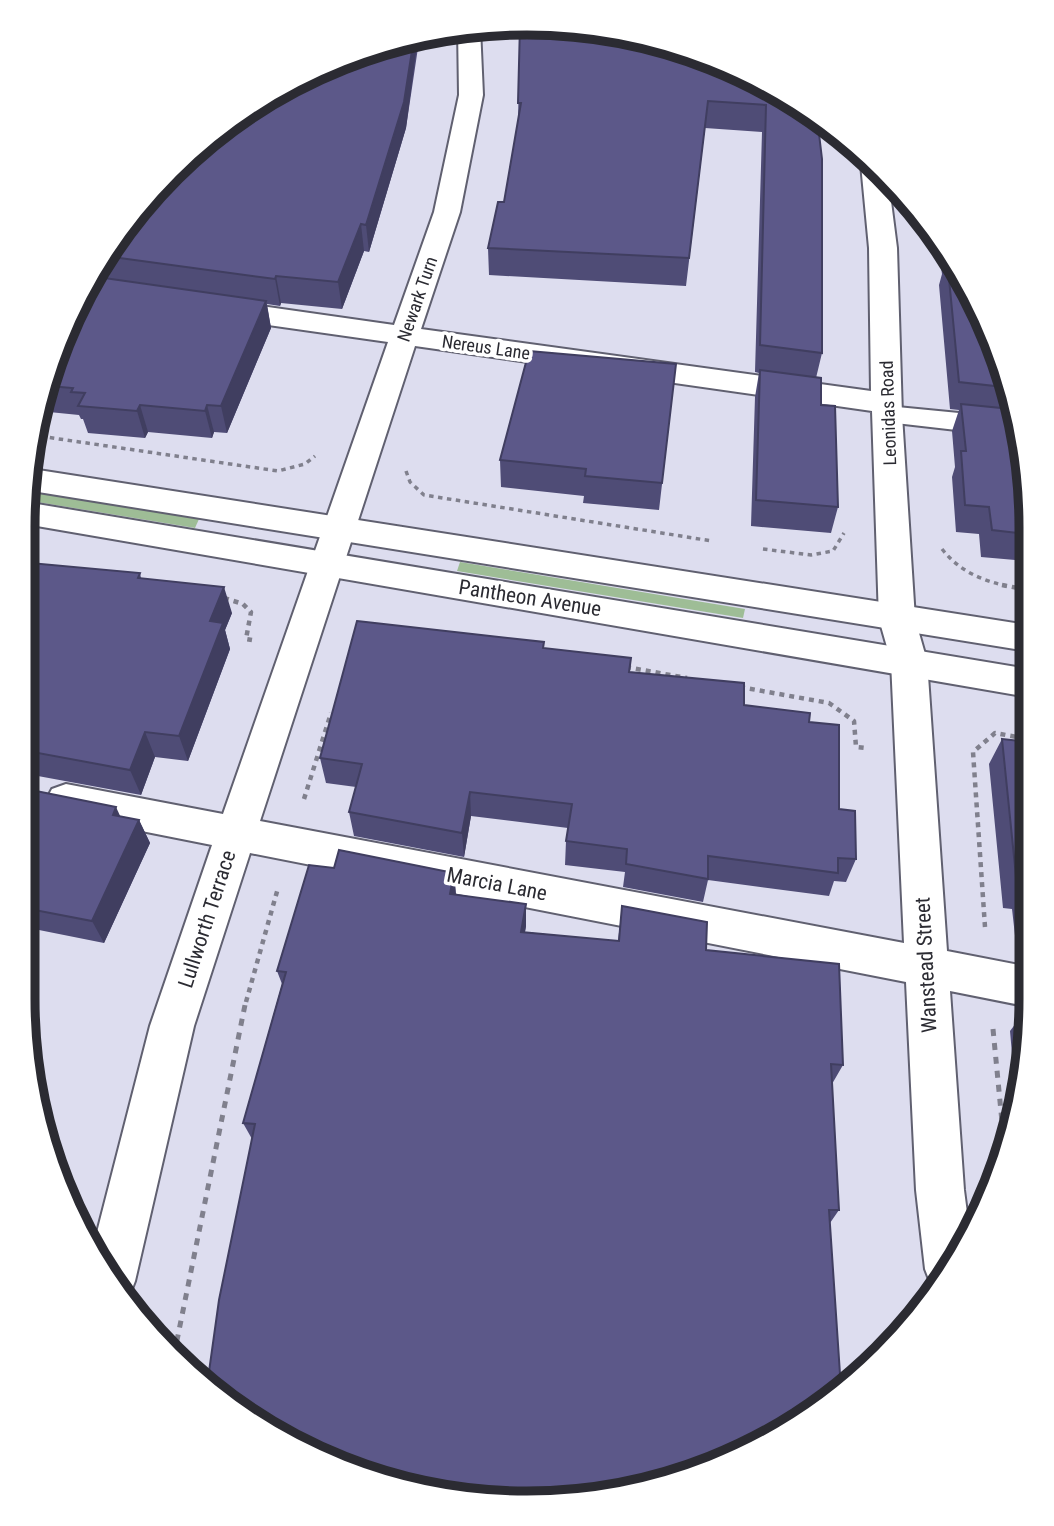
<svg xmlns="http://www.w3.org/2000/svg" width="1054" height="1526" viewBox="0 0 1054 1526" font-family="'Roboto Condensed',sans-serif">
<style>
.green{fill:#9ebd96}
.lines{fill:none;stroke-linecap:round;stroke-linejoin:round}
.service-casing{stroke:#606070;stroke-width:4}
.minor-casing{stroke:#606070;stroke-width:4}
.secondary-casing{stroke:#606070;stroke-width:4}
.path-far2{stroke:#80808d;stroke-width:3.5;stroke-dasharray:4.5 4.5;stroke-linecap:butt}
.path-far1{stroke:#80808d;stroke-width:4.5;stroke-dasharray:5 5;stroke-linecap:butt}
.path{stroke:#80808d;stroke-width:5;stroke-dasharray:7 7;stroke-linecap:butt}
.service{fill:#fff;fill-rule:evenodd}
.minor{fill:#fff;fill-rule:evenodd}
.secondary{fill:#fff;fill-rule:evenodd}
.wall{fill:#4f4c76}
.shaded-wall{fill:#403e60}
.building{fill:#5c5889;stroke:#403e60;stroke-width:2}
.labels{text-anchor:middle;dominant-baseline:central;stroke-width:7;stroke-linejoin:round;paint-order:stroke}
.far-street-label{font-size:18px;fill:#2b2b32;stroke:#fff}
.street-label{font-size:21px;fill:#2b2b32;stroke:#fff}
.rim{fill:none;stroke:#2b2b32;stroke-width:9}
</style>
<rect width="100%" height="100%" fill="#ddddef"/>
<g class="green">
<path d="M 31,492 L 199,519 L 195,528 L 31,501 Z"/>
<path d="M 460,562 L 745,609 L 743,618 L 457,571 Z"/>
</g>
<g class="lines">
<defs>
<path id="service" d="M 887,406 L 1000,417 L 1009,420 L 1013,426 L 1009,432 L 1000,435 L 878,421 L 874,415 L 878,409 Z"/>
<path id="minor" d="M 461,27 L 480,27 L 483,95 L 460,212 L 421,329 L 871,391 L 869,248 L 861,164 L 867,158 L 888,178 L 897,248 L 902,415 L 915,619 L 927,661 L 947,951 L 1030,967 L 1030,1007 L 950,991 L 964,1190 L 970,1236 L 938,1289 L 932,1287 L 925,1269 L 916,1190 L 906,982 L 250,853 L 194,1026 L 135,1281 L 128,1299 L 108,1279 L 93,1248 L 150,1026 L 212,845 L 66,816 L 52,811 L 46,800 L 52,789 L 66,784 L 223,814 L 388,342 L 218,318 L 208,315 L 204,309 L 208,303 L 218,300 L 394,325 L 434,212 L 459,95 L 458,28 ZM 415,346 L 872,411 L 879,619 L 891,661 L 904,943 L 260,821 Z"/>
<g id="secondary">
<path d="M 32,469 L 1028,625 L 1028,651 L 32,491 Z"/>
<path d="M 31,503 L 1028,669 L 1028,697 L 31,525 Z"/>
</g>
</defs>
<use href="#service" class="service-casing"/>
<use href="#minor" class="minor-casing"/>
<use href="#secondary" class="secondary-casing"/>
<g class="path-far2">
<path d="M 32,435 L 278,471 L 305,464 L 315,456"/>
<path d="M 406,471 L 410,482 L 424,495 L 712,541"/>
<path d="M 763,549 L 811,555 L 833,551 L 844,533"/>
<path d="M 942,549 C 960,572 983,581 1011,587"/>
</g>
<g class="path-far1">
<path d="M 1002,585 L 1028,590"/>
<path d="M 224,598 L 243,604 L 251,612 L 246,639 L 252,640"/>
<path d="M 626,667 L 687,678"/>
<path d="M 740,687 L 829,703 L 854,721 L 856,747 L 865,748"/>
<path d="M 304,799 L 331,713"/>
<path d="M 985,927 L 973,752 L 995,733 L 1028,739"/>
<path d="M 246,1002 L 278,888"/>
</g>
<g class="path">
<path d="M 993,1029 L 1005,1153"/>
<path d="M 174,1355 L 246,1000"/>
</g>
<use href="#service" class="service"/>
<use href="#minor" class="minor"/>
<use href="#secondary" class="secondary"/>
</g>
<g class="wall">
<path d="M 520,25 L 817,117 L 822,353 L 816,378 L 838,507 L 831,533 L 751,526 L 755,397 L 759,373 L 755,372 L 762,132 L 705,128 L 686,286 L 489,275 L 488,248 L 504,202 L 518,120 Z"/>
<path d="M 419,41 L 406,128 L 369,252 L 364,251 L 342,309 L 281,303 L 280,306 L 267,304 L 271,328 L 227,433 L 214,432 L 212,438 L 148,432 L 145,438 L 88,433 L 83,419 L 81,419 L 79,415 L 39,411 L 91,275 L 194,148 Z"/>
<path d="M 937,241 L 979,304 L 1027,461 L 1027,568 L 1026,561 L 981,557 L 979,534 L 956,532 L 952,477 L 955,467 L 952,431 L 959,410 L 950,409 L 939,285 L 942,274 Z"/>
<path d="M 676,364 L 659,510 L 583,503 L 584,496 L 501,487 L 500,460 Z"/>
<path d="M 30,563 L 140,573 L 141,578 L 232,613 L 225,630 L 230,649 L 188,761 L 155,757 L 141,795 L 27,774 Z"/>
<path d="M 544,642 L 544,648 L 744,705 L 809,722 L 856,859 L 846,882 L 834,881 L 829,896 L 708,880 L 703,902 L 623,887 L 625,872 L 565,865 L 566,841 L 568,828 L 471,816 L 464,857 L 354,836 L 349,812 L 356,787 L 326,783 L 320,758 Z"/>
<path d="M 1002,739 L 1029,742 L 1030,966 L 1018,962 L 1012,909 L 1003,908 L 989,764 Z"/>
<path d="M 26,789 L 120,816 L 139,820 L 150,843 L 104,943 L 24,927 Z"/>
<path d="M 334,868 L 454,873 L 456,895 L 526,926 L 525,932 L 618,941 L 622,906 L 706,950 L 843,1065 L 832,1084 L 839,1210 L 830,1223 L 750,1451 L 252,1139 L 243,1123 L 282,984 L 277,971 Z"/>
<path d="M 1030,998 L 1030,1032 L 1017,1111 L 1010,1031 L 1023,1014 L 1023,1008 Z"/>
</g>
<g class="shaded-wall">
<path d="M 418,37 L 406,128 L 369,252 L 366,225 L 414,38 Z"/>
<path d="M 361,224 L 364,251 L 342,309 L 338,282 Z"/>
<path d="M 276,276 L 281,303 L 280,306 L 275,279 Z"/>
<path d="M 266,301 L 271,328 L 227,433 L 221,406 Z"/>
<path d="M 140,405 L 148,432 L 145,438 L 137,411 Z"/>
<path d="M 207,405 L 214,432 L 212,438 L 205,411 Z"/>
<path d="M 224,587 L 232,613 L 225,630 L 230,649 L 188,761 L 179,736 L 210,621 Z"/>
<path d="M 145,732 L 155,757 L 141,795 L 130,770 Z"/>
<path d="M 470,792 L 471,816 L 464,857 L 462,833 Z"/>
<path d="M 116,807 L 127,831 L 113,815 Z"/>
<path d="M 139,820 L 150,843 L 104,943 L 92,921 Z"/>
<path d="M 454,873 L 456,896 L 450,894 Z"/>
<path d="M 526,904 L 526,926 L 521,953 L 521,932 Z"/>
</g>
<g class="building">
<path d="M 560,24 L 657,40 L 750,75 L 817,117 L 822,159 L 822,353 L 760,345 L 766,105 L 708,101 L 689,258 L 488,248 L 498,202 L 504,202 L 521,103 L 518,103 L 520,25 Z"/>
<path d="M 414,38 L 404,102 L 366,225 L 361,224 L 338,282 L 276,276 L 275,279 L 105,256 L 194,148 L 275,91 L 365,50 Z"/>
<path d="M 947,258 L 949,258 L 979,304 L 1004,387 L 959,382 Z"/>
<path d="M 90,276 L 266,301 L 221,406 L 207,405 L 205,411 L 140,405 L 137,411 L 78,406 L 85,393 L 71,392 L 73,388 L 49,386 Z"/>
<path d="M 529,351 L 676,364 L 662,483 L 585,476 L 586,469 L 500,460 Z"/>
<path d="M 760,370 L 821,378 L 821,405 L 835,406 L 838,507 L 756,500 Z"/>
<path d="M 961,404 L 1011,409 L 1027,461 L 1027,534 L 992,530 L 989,507 L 965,505 L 961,451 L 966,451 Z"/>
<path d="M 30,563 L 140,573 L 138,578 L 224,587 L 210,621 L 223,623 L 179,736 L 145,732 L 130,770 L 27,751 Z"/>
<path d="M 357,621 L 544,642 L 543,648 L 631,658 L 629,672 L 744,683 L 744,705 L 810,713 L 809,722 L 839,725 L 839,809 L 855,811 L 856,859 L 838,858 L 838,873 L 708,856 L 708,879 L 626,864 L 627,849 L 566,841 L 572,804 L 470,792 L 462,833 L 349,812 L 362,764 L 320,758 Z"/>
<path d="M 1002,739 L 1029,742 L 1029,912 L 1027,887 L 1017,886 Z"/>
<path d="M 26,789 L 116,807 L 113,815 L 139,820 L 92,921 L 24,908 Z"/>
<path d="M 339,850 L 454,873 L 450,894 L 526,904 L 521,932 L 619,941 L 622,906 L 707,922 L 706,950 L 839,964 L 843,1065 L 831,1064 L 839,1210 L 829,1210 L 841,1389 L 844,1388 L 750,1451 L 593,1499 L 461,1499 L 334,1465 L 207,1386 L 219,1300 L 255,1124 L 243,1123 L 286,972 L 277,971 L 309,865 L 334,868 Z"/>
<path d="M 1026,1011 L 1030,1011 L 1030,1032 L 1028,1042 Z"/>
</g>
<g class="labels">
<g class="far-street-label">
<text transform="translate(417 299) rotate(-71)">Newark Turn</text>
<text transform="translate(486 347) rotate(8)">Nereus Lane</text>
<text transform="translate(888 413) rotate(-92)">Leonidas Road</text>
</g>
<g class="street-label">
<text transform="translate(530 598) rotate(9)">Pantheon Avenue</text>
<text transform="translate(497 884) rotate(11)">Marcia Lane</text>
<text transform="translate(207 919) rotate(-72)">Lullworth Terrace</text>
<text transform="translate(926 965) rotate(-93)">Wanstead Street</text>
</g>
</g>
<path d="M0 0H1054V1526H0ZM527 35H527A492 492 0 0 1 1019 527V999A492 492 0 0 1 527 1491H527A492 492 0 0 1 35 999V527A492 492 0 0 1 527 35Z" fill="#fff" fill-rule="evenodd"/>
<path class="rim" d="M527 35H527A492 492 0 0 1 1019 527V999A492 492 0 0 1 527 1491H527A492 492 0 0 1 35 999V527A492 492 0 0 1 527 35Z"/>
</svg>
